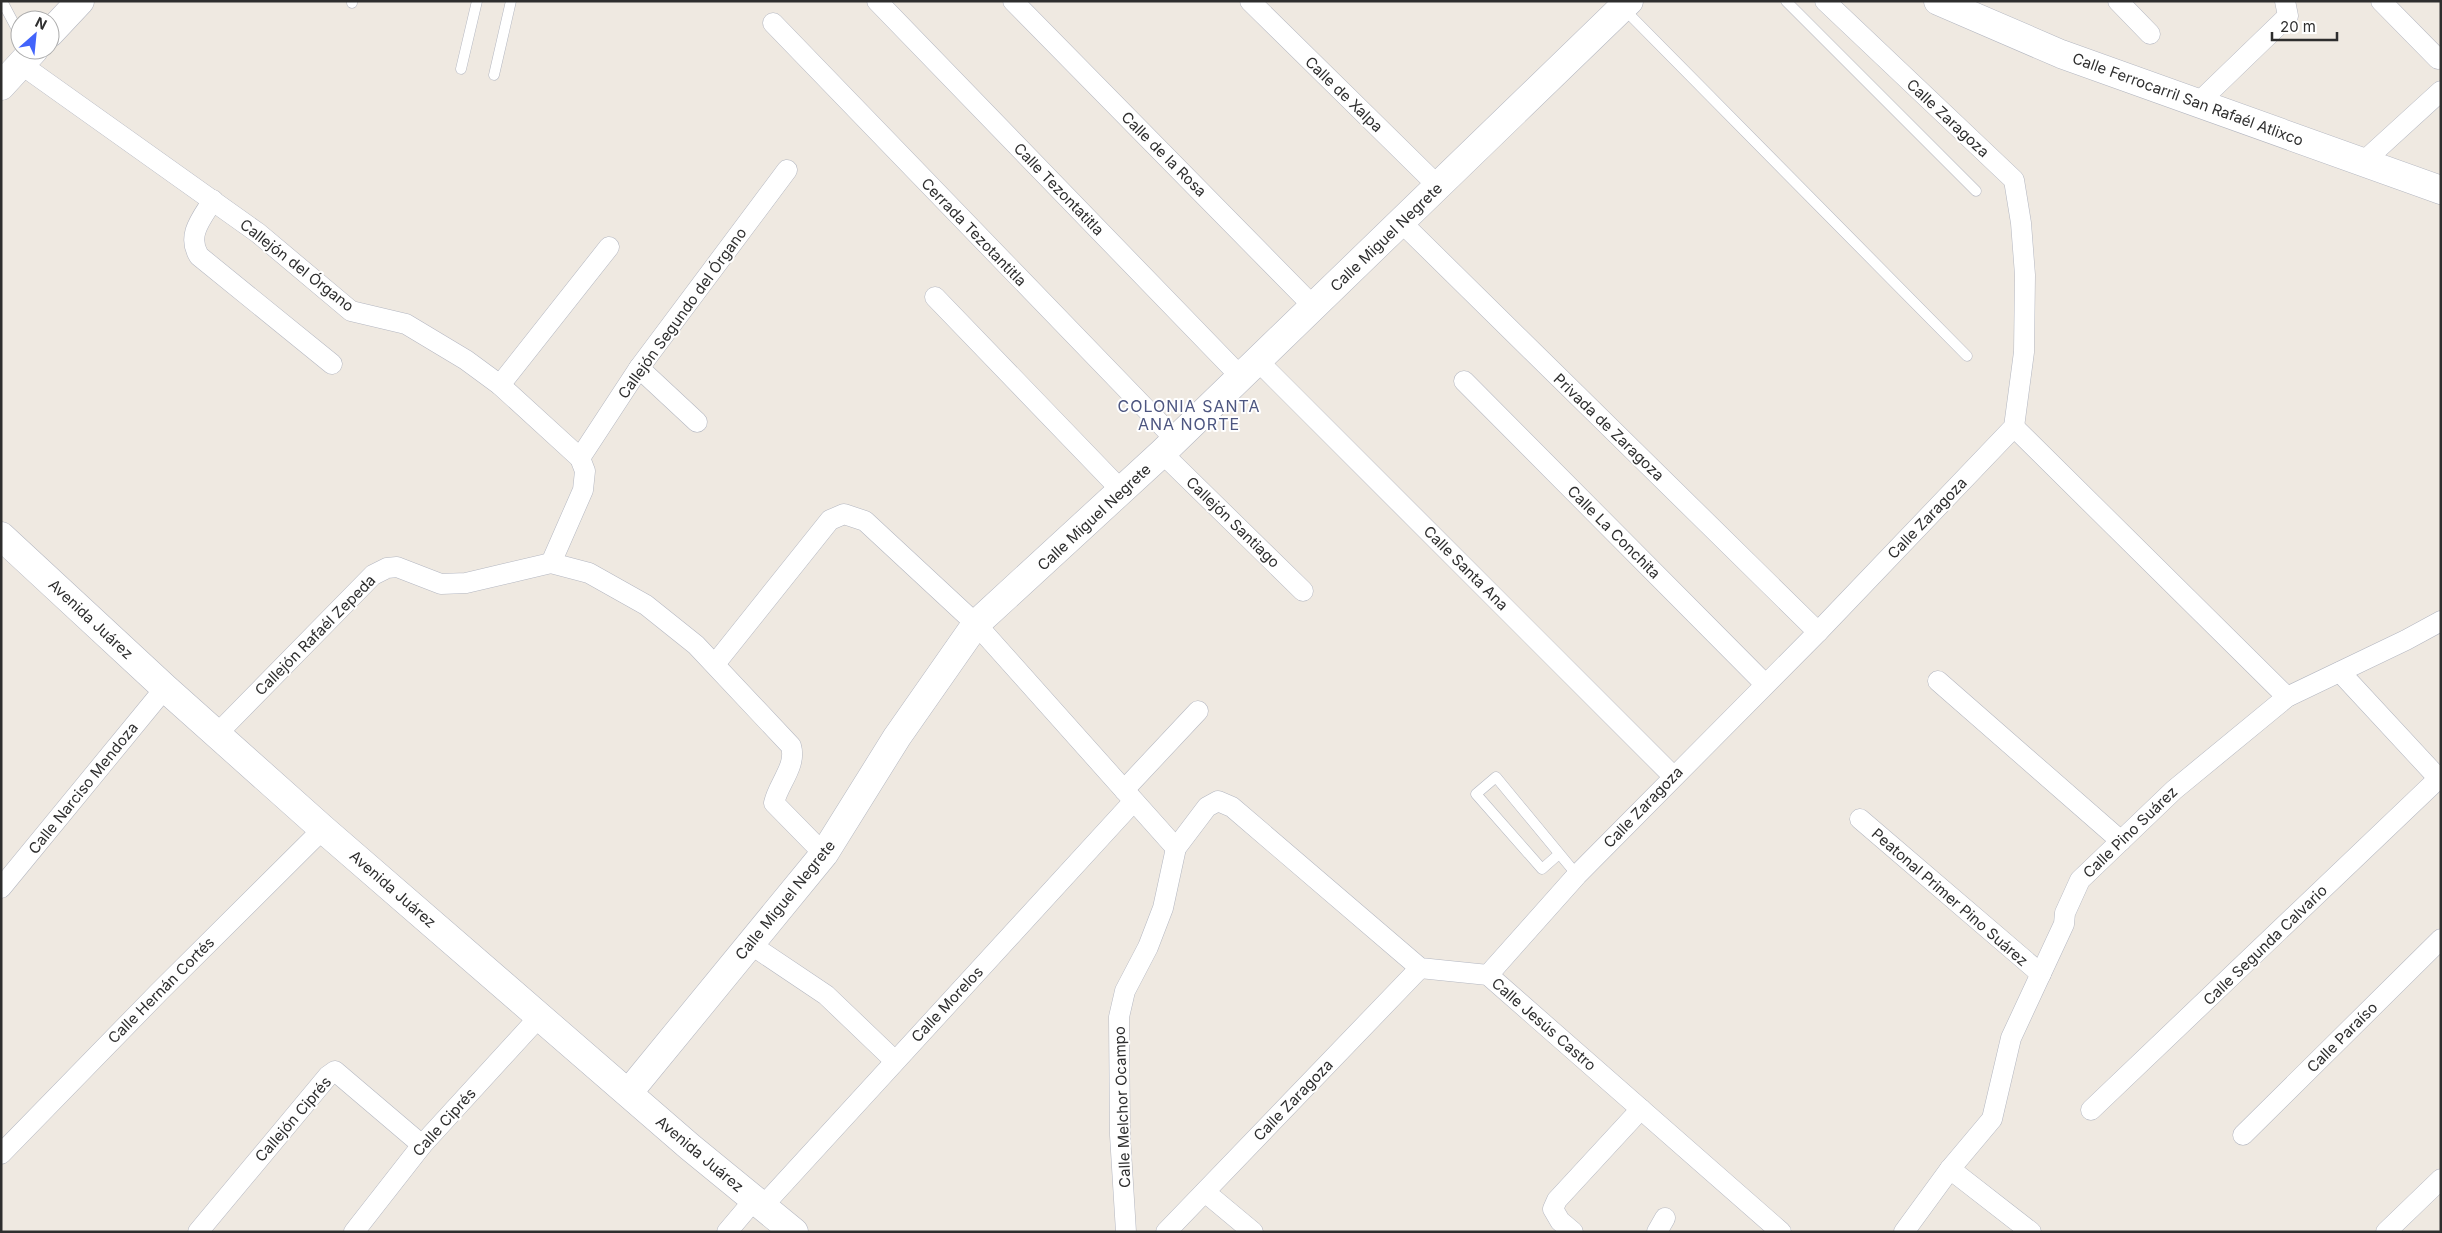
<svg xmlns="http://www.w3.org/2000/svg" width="2442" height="1233" viewBox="0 0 2442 1233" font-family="Inter,sans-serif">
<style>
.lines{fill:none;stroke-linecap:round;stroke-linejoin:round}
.lane-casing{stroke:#b4b7c1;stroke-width:11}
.street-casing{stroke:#b4b7c1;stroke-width:21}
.secondary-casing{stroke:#b4b7c1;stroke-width:29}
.lane{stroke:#fff;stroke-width:10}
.street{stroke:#fff;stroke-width:20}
.secondary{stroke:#fff;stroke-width:28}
.labels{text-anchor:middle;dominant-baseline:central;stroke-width:4;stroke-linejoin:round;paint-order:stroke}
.street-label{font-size:15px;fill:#2e2e2e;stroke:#fff}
.neighbourhood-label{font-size:16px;letter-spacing:1px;fill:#4d5680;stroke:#fff}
</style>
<rect width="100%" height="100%" fill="#efe9e1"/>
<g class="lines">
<defs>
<g id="lane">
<path d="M 2,1 L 20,35"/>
<path d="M 1786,1 L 1976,191"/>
<path d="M 352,3 L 352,1"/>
<path d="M 1623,8 L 1967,356"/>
<path d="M 461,69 L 477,1"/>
<path d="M 494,75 L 511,1"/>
<path d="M 1559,854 L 1542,869 L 1476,794 L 1496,777 L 1577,875"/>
</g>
<g id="street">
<path d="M 877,1 L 1242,378"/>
<path d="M 1013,1 L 1314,307"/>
<path d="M 1250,1 L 1438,186"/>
<path d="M 2118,1 L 2150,34"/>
<path d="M 2381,1 L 2438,59"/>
<path d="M 773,23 L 1176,440"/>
<path d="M 22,65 L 258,233 L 351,311 L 406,324 L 466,360 L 500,385 L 580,458 L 585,471 L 583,490 L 551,563"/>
<path d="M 2199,102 L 2288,16 L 2285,1"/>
<path d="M 2362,163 L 2441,91"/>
<path d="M 213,200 C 202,218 186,235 199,256 L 332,364"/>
<path d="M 1401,222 L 1818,632"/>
<path d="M 935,297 L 1122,491"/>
<path d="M 1258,361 L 1673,776"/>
<path d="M 639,368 L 697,422"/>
<path d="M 1464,381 L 1765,684"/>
<path d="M 500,385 L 609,247"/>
<path d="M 2014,427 L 2287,697"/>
<path d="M 1162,453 L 1303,591"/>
<path d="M 580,458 L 639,368 L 787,170"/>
<path d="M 715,664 L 830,520 L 844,514 L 865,521 L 976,624 L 1176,848"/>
<path d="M 2340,672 L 2441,781"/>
<path d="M 1938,681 L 2121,841"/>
<path d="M 217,734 L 373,575 L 387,568 L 397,567 L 441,584 L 466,583 L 551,563 L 589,573 L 646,605 L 696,645 L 791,746 C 797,766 778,784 774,803 L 824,854"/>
<path d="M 1124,790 L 1198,711"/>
<path d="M 1860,819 L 2041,974"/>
<path d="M 1,888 L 165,688"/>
<path d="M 750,944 L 826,995 L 895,1061"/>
<path d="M 1488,975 L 1577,875 L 1818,632 L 2014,427 L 2024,352 L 2025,275 L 2021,223 L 2014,180 L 1825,1"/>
<path d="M 2091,1110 L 2438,779"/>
<path d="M 2243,1135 L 2441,939"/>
<path d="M 1,1154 L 159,992 L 323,829"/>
<path d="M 1950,1169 L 2031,1232"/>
<path d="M 1205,1192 L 1253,1232"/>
<path d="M 762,1207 L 1133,802"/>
<path d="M 198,1232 L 328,1076 L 335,1071 L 422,1145"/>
<path d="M 354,1232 L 422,1145 L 540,1016"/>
<path d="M 727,1232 L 754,1200"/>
<path d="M 1126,1232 L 1120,1135 L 1119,1017 L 1125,991 L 1148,947 L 1163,908 L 1176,848 L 1207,807 L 1218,801 L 1232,807 L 1420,968 L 1488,975 L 1781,1232"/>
<path d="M 1166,1232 L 1420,968"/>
<path d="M 1573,1232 L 1560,1221 L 1553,1209 L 1557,1200 L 1641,1109"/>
<path d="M 1657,1232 L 1665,1218"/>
<path d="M 1904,1232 L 1950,1169 L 1992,1119 L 2011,1038 L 2064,924 L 2065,913 L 2080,880 L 2174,790 L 2287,697 L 2406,640 L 2441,621"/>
<path d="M 2386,1232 L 2441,1179"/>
</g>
<g id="secondary">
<path d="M 1938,1 L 2061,54 L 2441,190"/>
<path d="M 50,33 L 80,1"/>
<path d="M 1,86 L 34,50"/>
<path d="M 1,536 L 165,688 L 323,829 L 690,1147 L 794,1232"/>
<path d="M 629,1092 L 824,854 L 897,737 L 976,624 L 1162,453 L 1629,1"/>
</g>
</defs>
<use href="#lane" class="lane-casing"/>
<use href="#street" class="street-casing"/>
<use href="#secondary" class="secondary-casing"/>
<use href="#lane" class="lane"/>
<use href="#street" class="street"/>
<use href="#secondary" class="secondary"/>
</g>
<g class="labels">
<g class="street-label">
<text transform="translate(1344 94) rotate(44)">Calle de Xalpa</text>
<text transform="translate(2188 99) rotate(20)">Calle Ferrocarril San Rafaél Atlixco</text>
<text transform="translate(1948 118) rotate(43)">Calle Zaragoza</text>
<text transform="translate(1164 154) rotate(45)">Calle de la Rosa</text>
<text transform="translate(1059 189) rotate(46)">Calle Tezontatitla</text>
<text transform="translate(974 232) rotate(46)">Cerrada Tezotantitla</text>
<text transform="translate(1386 237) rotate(-44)">Calle Miguel Negrete</text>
<text transform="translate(297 265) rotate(38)">Callejón del Órgano</text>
<text transform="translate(682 313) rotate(-54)">Callejón Segundo del Órgano</text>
<text transform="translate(1609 427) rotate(44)">Privada de Zaragoza</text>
<text transform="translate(1094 517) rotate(-43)">Calle Miguel Negrete</text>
<text transform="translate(1927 518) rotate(-46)">Calle Zaragoza</text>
<text transform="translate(1233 522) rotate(44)">Callejón Santiago</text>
<text transform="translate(1614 532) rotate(45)">Calle La Conchita</text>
<text transform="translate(1466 568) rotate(45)">Calle Santa Ana</text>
<text transform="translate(91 619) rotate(43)">Avenida Juárez</text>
<text transform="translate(315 635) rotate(-45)">Callejón Rafaél Zepeda</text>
<text transform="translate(83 788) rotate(-51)">Calle Narciso Mendoza</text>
<text transform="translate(1643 807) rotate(-46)">Calle Zaragoza</text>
<text transform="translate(2130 832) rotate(-44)">Calle Pino Suárez</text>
<text transform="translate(393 889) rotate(41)">Avenida Juárez</text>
<text transform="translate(1950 897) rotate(41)">Peatonal Primer Pino Suárez</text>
<text transform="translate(785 900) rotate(-51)">Calle Miguel Negrete</text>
<text transform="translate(2265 945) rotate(-44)">Calle Segunda Calvario</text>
<text transform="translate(161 990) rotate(-45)">Calle Hernán Cortés</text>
<text transform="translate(947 1004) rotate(-47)">Calle Morelos</text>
<text transform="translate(1544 1024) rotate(41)">Calle Jesús Castro</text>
<text transform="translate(2342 1037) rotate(-45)">Calle Paraíso</text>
<text transform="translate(1293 1100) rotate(-46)">Calle Zaragoza</text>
<text transform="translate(1122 1107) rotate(-92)">Calle Melchor Ocampo</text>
<text transform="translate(293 1119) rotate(-49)">Callejón Ciprés</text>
<text transform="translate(444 1122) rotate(-48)">Calle Ciprés</text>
<text transform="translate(700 1154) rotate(40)">Avenida Juárez</text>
</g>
<g class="neighbourhood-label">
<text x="1189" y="406">COLONIA SANTA<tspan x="1189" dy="18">ANA NORTE</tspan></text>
</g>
</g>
<rect width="2442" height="1233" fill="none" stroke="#2e2e2e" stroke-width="5"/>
<g transform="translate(35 35) rotate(27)"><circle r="24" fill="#ffffff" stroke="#ababab"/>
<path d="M0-4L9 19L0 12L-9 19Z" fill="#4264fb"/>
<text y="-8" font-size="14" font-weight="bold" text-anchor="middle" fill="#2e2e2e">N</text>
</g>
<path d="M2272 32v8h65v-8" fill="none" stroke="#2e2e2e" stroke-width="2.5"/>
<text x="2280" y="32" font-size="15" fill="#2e2e2e" stroke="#ffffff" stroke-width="4" paint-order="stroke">20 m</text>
</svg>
